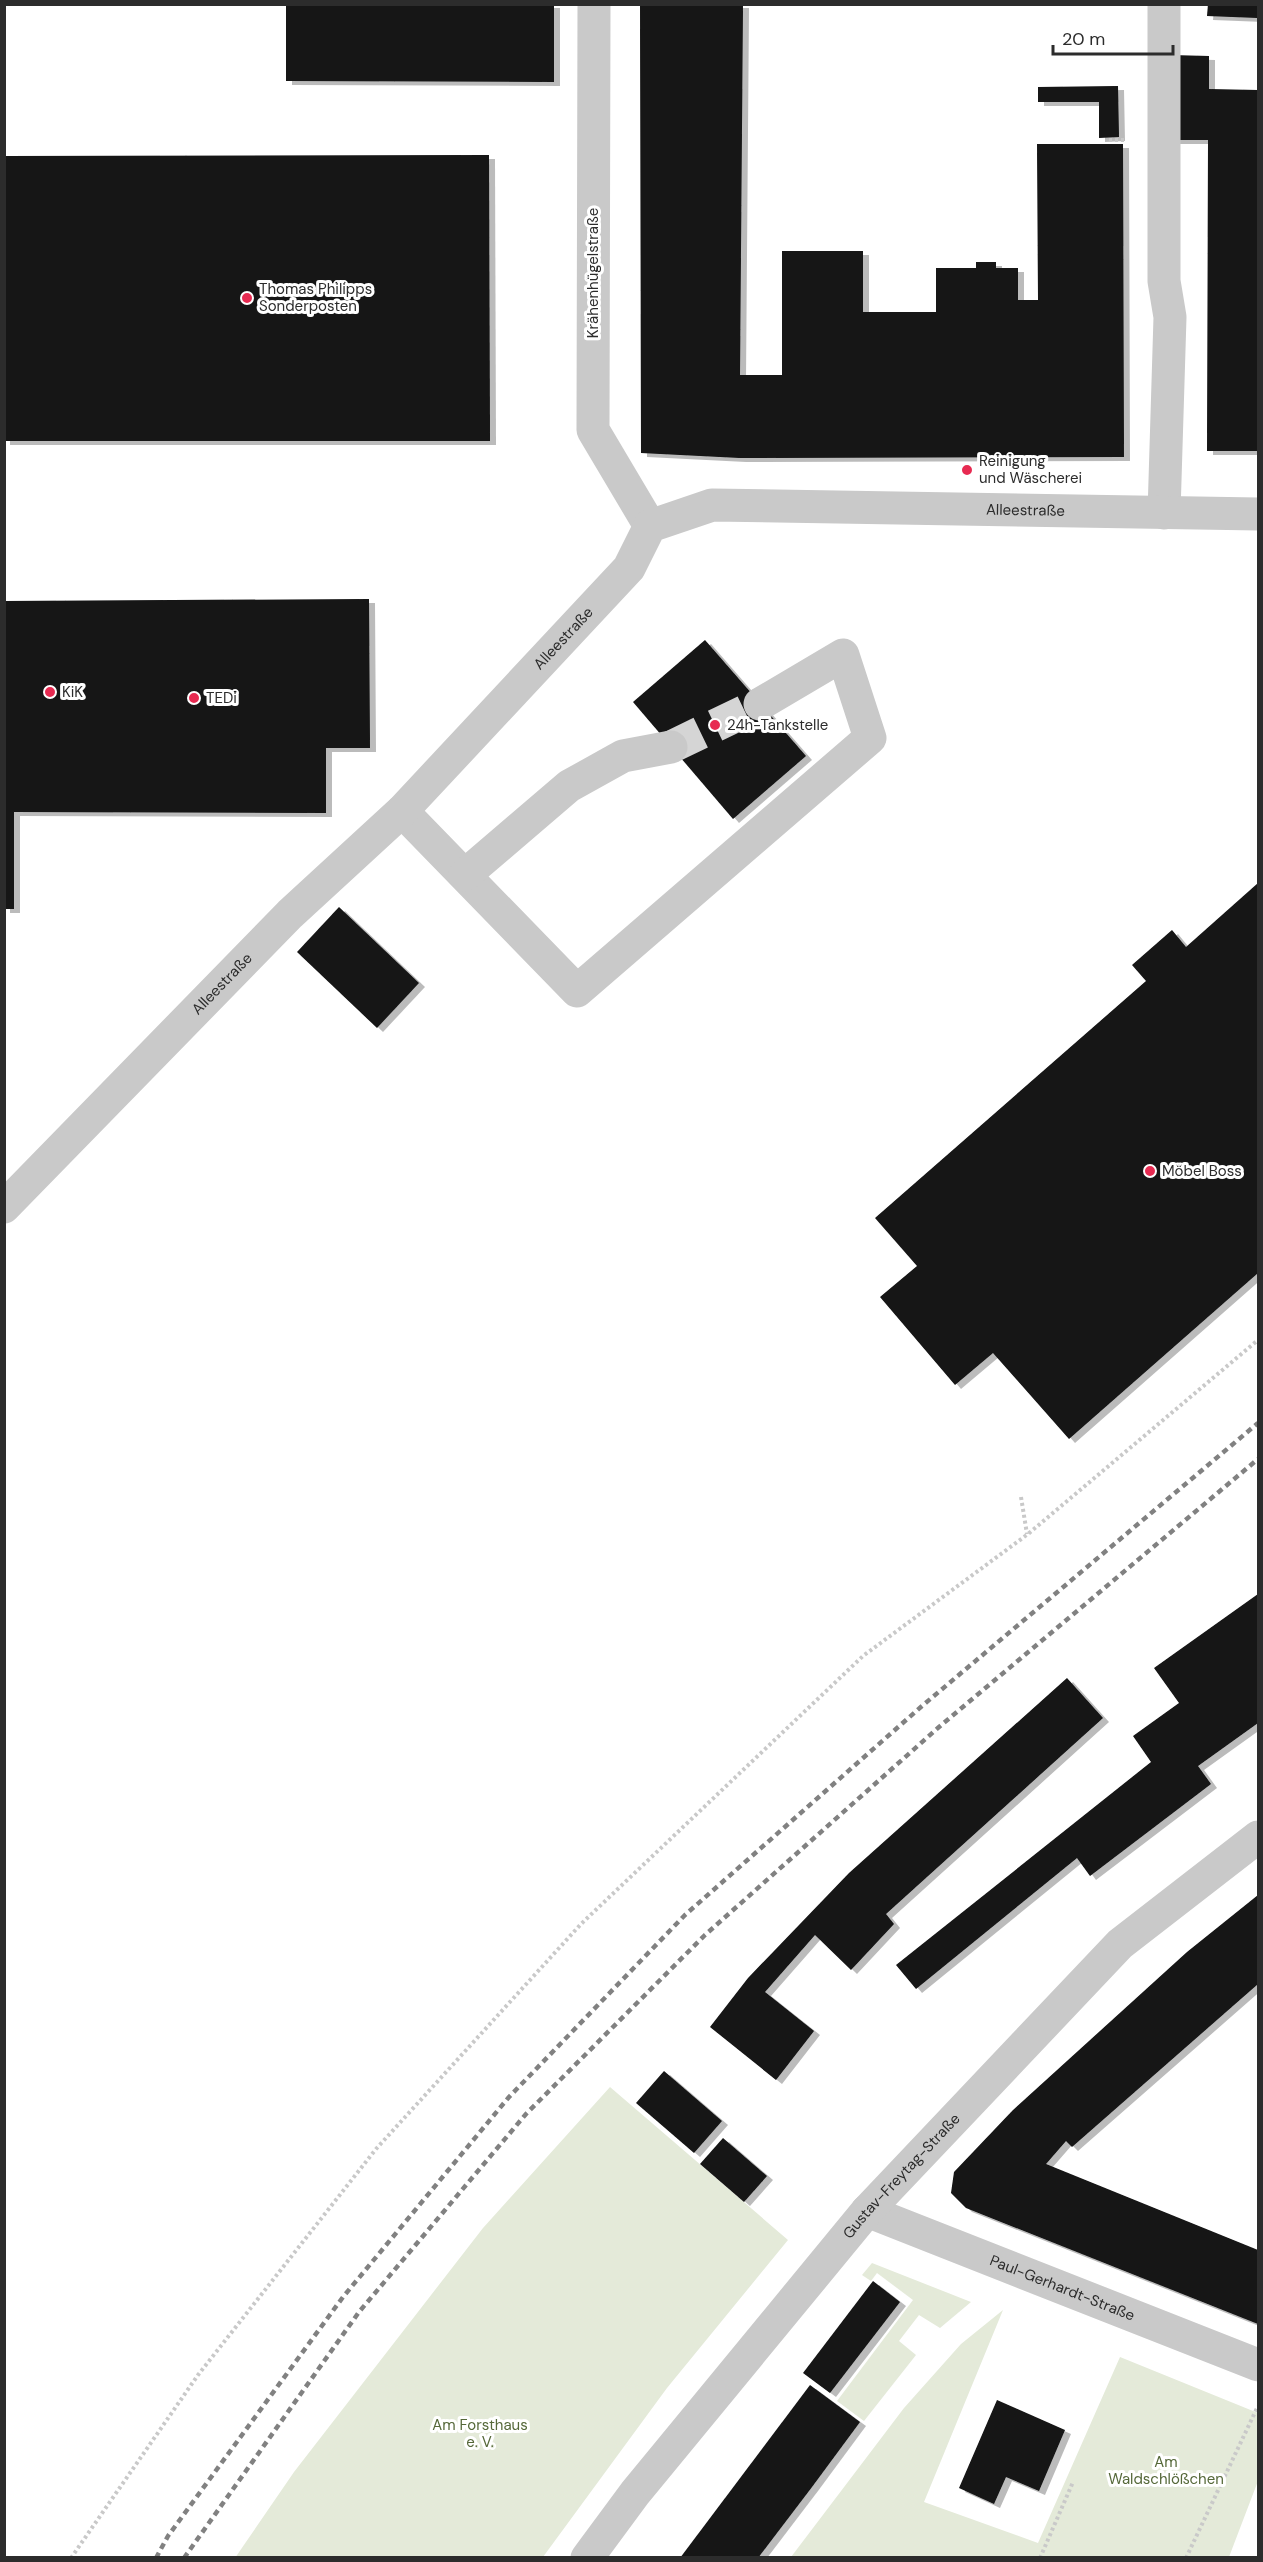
<svg xmlns="http://www.w3.org/2000/svg" width="1263" height="2562" viewBox="0 0 1263 2562" font-family="'DM Sans',sans-serif">
<style>
.green{fill:#e4ead9}
.building{fill:#131313;filter:url(#shadow)}
.lines{fill:none;stroke-linecap:round;stroke-linejoin:round}
.minor-tunnel{stroke:#d5d5d5;stroke-width:33;stroke-dasharray:33 16;stroke-linecap:butt}
.path{stroke:#c9c9c9;stroke-width:4;stroke-dasharray:3 3;stroke-linecap:butt}
.minor{stroke:#c9c9c9;stroke-width:33}
.rail{stroke:#818181;stroke-width:4.5;stroke-dasharray:6 4.5;stroke-linecap:butt}
.poi-dot{fill:#e72a51;stroke:#fff;stroke-width:2}
.labels{text-anchor:middle;dominant-baseline:central;stroke-width:6;stroke-linejoin:round;paint-order:stroke}
.street-label{font-size:15px;fill:#2c2c2c;stroke:#fff}
.poi-label{font-size:15px;fill:#2c2c2c;stroke:#fff;text-anchor:start}
.park-label{font-size:15px;fill:#556839;stroke:#fff}
</style>
<defs>
<filter id="shadow"><feDropShadow dx="6" dy="4" stdDeviation="0" flood-color="#0004"/></filter>
</defs>
<rect width="100%" height="100%" fill="#fff"/>
<g class="green">
<path d="M 610,2087 L 788,2240 L 667,2388 L 543,2557 L 235,2558 L 294,2472 L 483,2228 Z"/>
<path d="M 872,2263 L 971,2302 L 940,2328 L 919,2315 L 899,2341 L 916,2355 L 864,2421 L 837,2401 L 913,2300 L 877,2273 L 871,2281 L 862,2275 Z"/>
<path d="M 1003,2310 L 924,2502 L 1038,2543 L 1120,2357 L 1258,2413 L 1258,2481 L 1229,2557 L 791,2557 L 904,2408 L 961,2344 Z"/>
</g>
<g class="building">
<path d="M 286,4 L 554,4 L 554,82 L 286,81 Z"/>
<path d="M 640,4 L 743,4 L 740,375 L 782,375 L 782,251 L 863,251 L 863,312 L 936,312 L 936,268 L 976,268 L 976,262 L 996,262 L 996,268 L 1018,268 L 1018,300 L 1038,300 L 1037,144 L 1123,144 L 1124,457 L 740,458 L 641,453 Z"/>
<path d="M 1208,4 L 1258,4 L 1258,18 L 1207,16 Z"/>
<path d="M 1171,55 L 1209,56 L 1209,89 L 1258,90 L 1258,451 L 1207,451 L 1208,140 L 1171,140 Z"/>
<path d="M 1118,86 L 1119,137 L 1099,138 L 1099,102 L 1038,102 L 1038,87 Z"/>
<path d="M 489,155 L 490,441 L 4,441 L 4,156 Z"/>
<path d="M 369,599 L 370,748 L 326,748 L 326,813 L 14,812 L 14,909 L 4,909 L 4,601 Z"/>
<path d="M 705,640 L 806,756 L 733,819 L 633,702 Z"/>
<path d="M 1258,883 L 1258,1273 L 1069,1439 L 993,1353 L 955,1385 L 880,1297 L 917,1266 L 875,1218 L 1146,981 L 1132,965 L 1172,930 L 1186,947 Z"/>
<path d="M 339,907 L 419,983 L 377,1028 L 297,952 Z"/>
<path d="M 1258,1594 L 1258,1723 L 1198,1766 L 1211,1784 L 1090,1876 L 1077,1858 L 916,1989 L 896,1965 L 1151,1762 L 1133,1736 L 1179,1703 L 1154,1668 Z"/>
<path d="M 1067,1678 L 1103,1718 L 886,1914 L 894,1924 L 851,1970 L 815,1935 L 765,1992 L 814,2031 L 776,2080 L 710,2027 L 748,1978 L 849,1873 Z"/>
<path d="M 1258,1895 L 1258,1984 L 1072,2147 L 1066,2141 L 1046,2164 L 1258,2250 L 1258,2324 L 966,2208 L 951,2193 L 954,2172 L 1013,2110 L 1187,1952 Z"/>
<path d="M 664,2071 L 722,2121 L 694,2153 L 636,2103 Z"/>
<path d="M 723,2138 L 767,2176 L 744,2202 L 700,2164 Z"/>
<path d="M 873,2281 L 900,2302 L 830,2393 L 803,2373 Z"/>
<path d="M 810,2385 L 860,2422 L 812,2487 L 758,2558 L 680,2558 Z"/>
<path d="M 997,2400 L 1065,2430 L 1039,2491 L 1006,2477 L 994,2504 L 959,2488 Z"/>
</g>
<g class="lines">
<path class="minor-tunnel" d="M 671,747 L 760,704"/>
<g class="path">
<path d="M 1109,140 L 1126,140"/>
<path d="M 1021,1497 L 1027,1534"/>
<path d="M 71,2558 L 198,2375 L 376,2149 L 581,1924 L 863,1656 L 1028,1534 L 1258,1340"/>
<path d="M 1040,2558 L 1073,2482"/>
<path d="M 1186,2558 L 1258,2406"/>
</g>
<g class="minor">
<path d="M 594,4 L 593,430 L 650,526"/>
<path d="M 1164,4 L 1164,281 L 1170,317 L 1164,513"/>
<path d="M 402,811 L 577,991 L 870,738 L 843,655 L 760,704"/>
<path d="M 465,875 L 569,786 L 623,756 L 671,747"/>
<path id="s1" d="M 4,1207 L 290,914 L 402,811 L 629,568 L 650,526 L 712,505 L 1258,514"/>
<path id="s2" d="M 867,2211 L 1258,2365"/>
<path id="s3" d="M 587,2558 L 635,2493 L 867,2211 L 1120,1944 L 1258,1837"/>
</g>
<g class="rail">
<path d="M 156,2558 L 168,2536 L 343,2297 L 509,2097 L 685,1915 L 922,1706 L 1258,1423"/>
<path d="M 184,2558 L 359,2312 L 526,2114 L 705,1935 L 939,1727 L 1258,1459"/>
</g>
</g>
<g class="poi-dot">
<circle cx="247" cy="298" r="6"/>
<circle cx="967" cy="470" r="6"/>
<circle cx="50" cy="692" r="6"/>
<circle cx="194" cy="698" r="6"/>
<circle cx="715" cy="725" r="6"/>
<circle cx="1150" cy="1171" r="6"/>
</g>
<g class="labels">
<g class="street-label">
<text transform="translate(593 273) rotate(-90)">Krähenhügelstraße</text>
<text stroke="none"><textPath href="#s1" startOffset="1320">Alleestraße</textPath></text>
<text stroke="none"><textPath href="#s1" startOffset="798">Alleestraße</textPath></text>
<text stroke="none"><textPath href="#s1" startOffset="312">Alleestraße</textPath></text>
<text stroke="none"><textPath href="#s3" startOffset="495">Gustav-Freytag-Straße</textPath></text>
<text stroke="none"><textPath href="#s2" startOffset="210">Paul-Gerhardt-Straße</textPath></text>
</g>
<g class="poi-label">
<text x="259" y="289">Thomas Philipps<tspan x="259" dy="17">Sonderposten</tspan></text>
<text x="979" y="461">Reinigung<tspan x="979" dy="17">und Wäscherei</tspan></text>
<text x="62" y="692">KiK</text>
<text x="206" y="698">TEDi</text>
<text x="727" y="725">24h-Tankstelle</text>
<text x="1162" y="1171">Möbel Boss</text>
</g>
<g class="park-label">
<text x="480" y="2425">Am Forsthaus<tspan x="480" dy="17">e. V.</tspan></text>
<text x="1166" y="2462">Am<tspan x="1166" dy="17">Waldschlößchen</tspan></text>
</g>
</g>
<rect width="1263" height="2562" fill="none" stroke="#2c2c2c" stroke-width="12"/>
<path d="M1053 45v9h120v-9" fill="none" stroke="#2c2c2c" stroke-width="3"/>
<text x="1062" y="45" font-size="18" fill="#2c2c2c" stroke="#ffffff" stroke-width="4.5" paint-order="stroke">20 m</text>
</svg>
